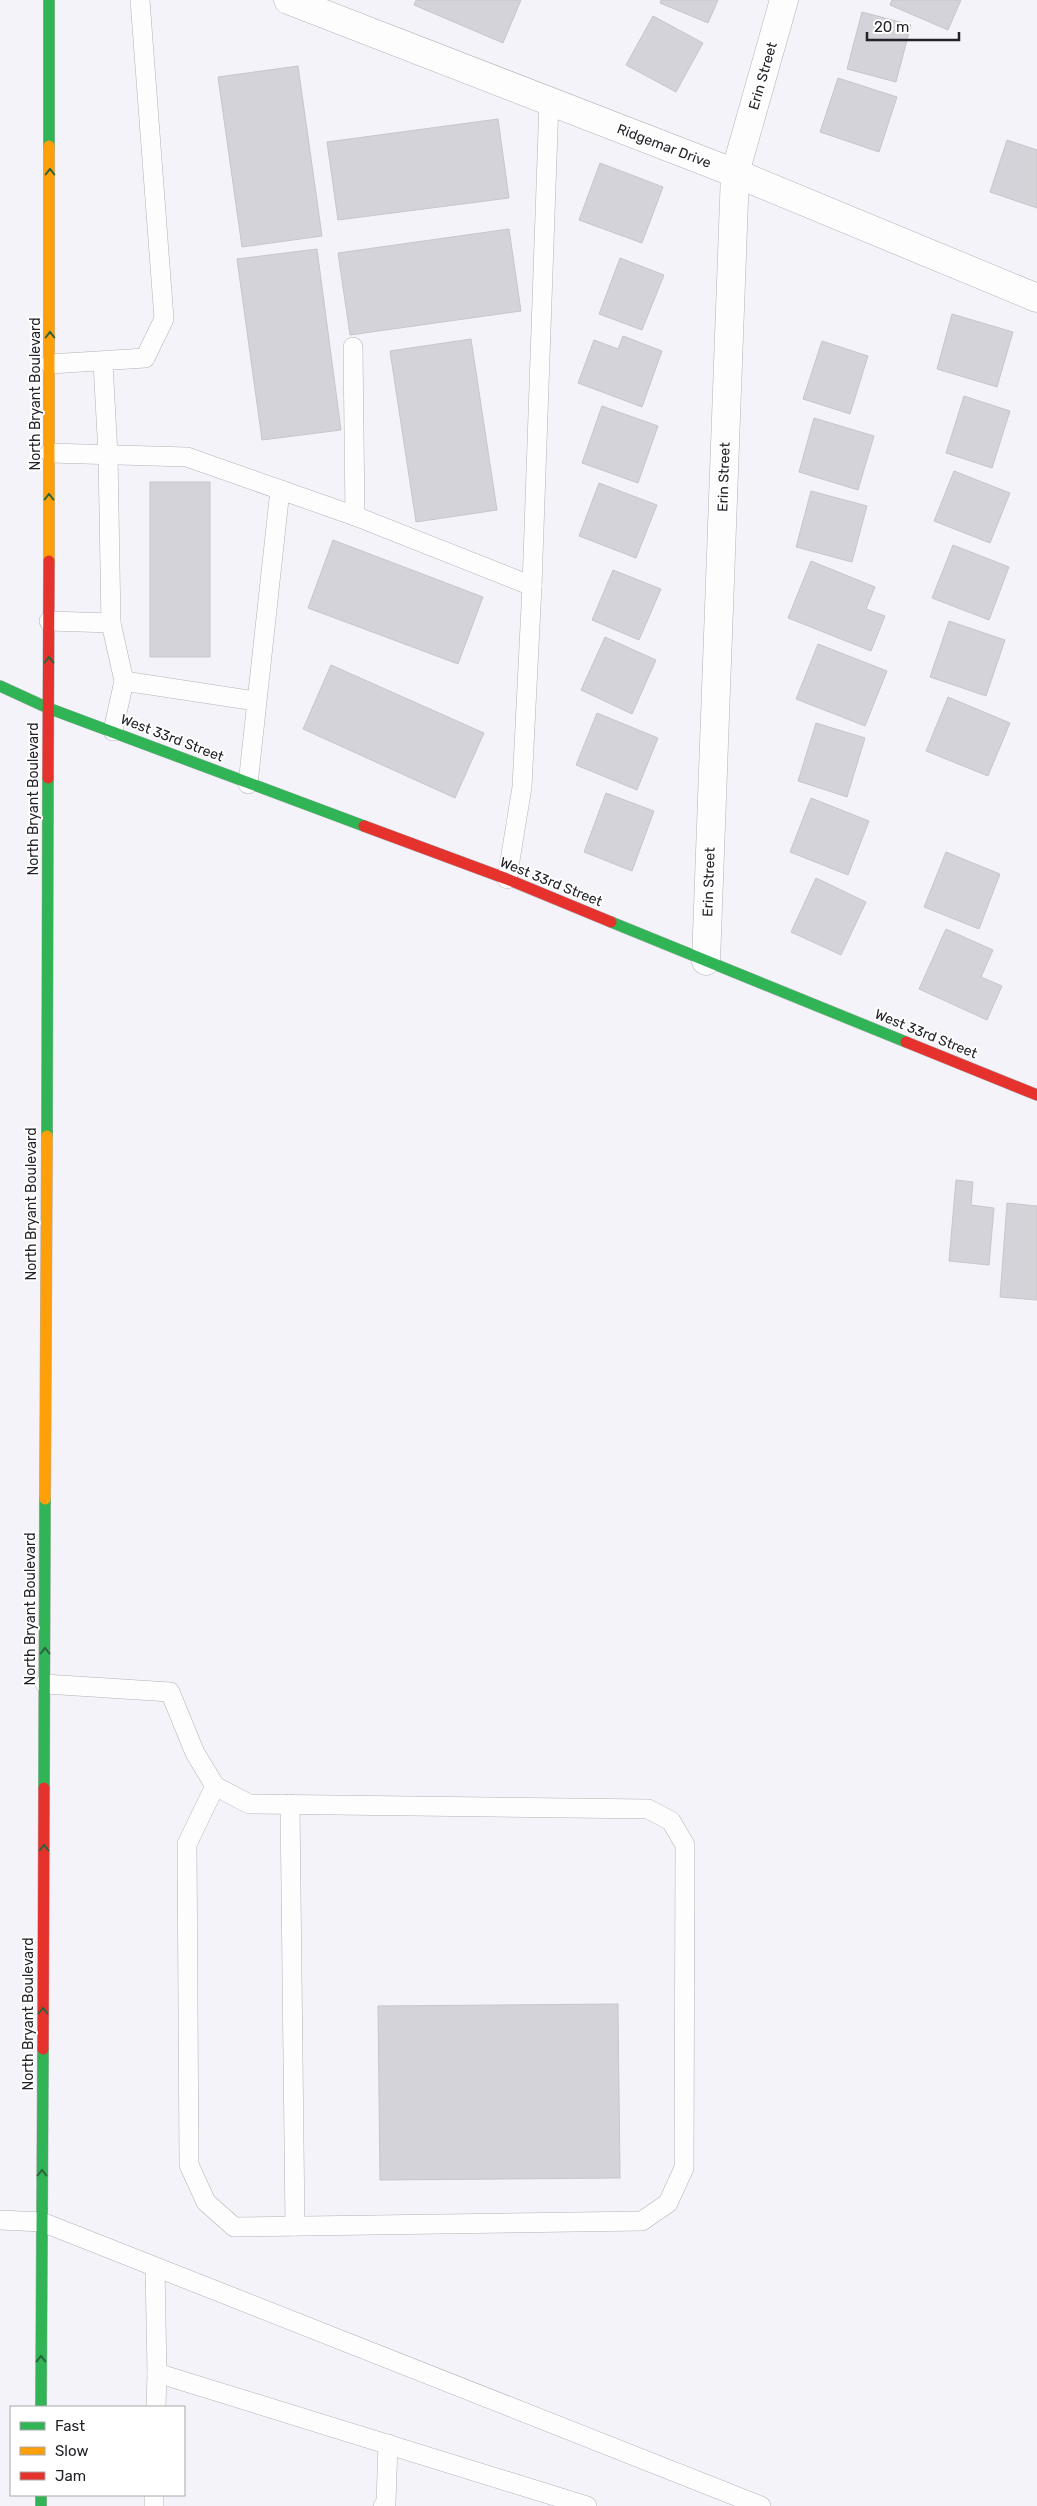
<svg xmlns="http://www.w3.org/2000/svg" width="1037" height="2506" viewBox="0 0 1037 2506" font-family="Rubik,sans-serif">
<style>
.building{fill:#d4d3d9;stroke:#c6c6cb}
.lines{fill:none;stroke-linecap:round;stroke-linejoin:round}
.lane-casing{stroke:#b3b2b7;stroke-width:20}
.street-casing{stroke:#b3b2b7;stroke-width:29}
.fast-casing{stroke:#b3b2b7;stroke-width:12}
.slow-casing{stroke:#b3b2b7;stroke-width:12}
.jam-casing{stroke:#b3b2b7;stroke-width:12}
.lane{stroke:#fdfdfe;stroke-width:19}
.street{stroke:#fdfdfe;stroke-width:28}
.fast{stroke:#30b455;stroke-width:11}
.slow{stroke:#ff9f0a;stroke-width:11}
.jam{stroke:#e5322d;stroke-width:11}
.oneway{stroke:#29643c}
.labels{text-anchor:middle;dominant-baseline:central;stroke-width:4;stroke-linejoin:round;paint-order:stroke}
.street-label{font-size:14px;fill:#232228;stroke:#fff}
</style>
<rect width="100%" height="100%" fill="#f4f3fa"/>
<g class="building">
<path d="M 416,0 L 521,0 L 503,43 L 414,5 Z"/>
<path d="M 661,0 L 718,0 L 708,23 L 660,3 Z"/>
<path d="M 892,0 L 961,0 L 948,30 L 890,5 Z"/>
<path d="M 862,12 L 911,25 L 896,82 L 847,69 Z"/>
<path d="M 653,16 L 703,43 L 676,92 L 626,65 Z"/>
<path d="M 298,66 L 322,236 L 242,247 L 218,77 Z"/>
<path d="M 838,78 L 897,97 L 879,152 L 820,132 Z"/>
<path d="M 498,119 L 509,198 L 338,220 L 327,142 Z"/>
<path d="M 1007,140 L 1037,150 L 1037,208 L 990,192 Z"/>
<path d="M 600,163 L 663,187 L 642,243 L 579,220 Z"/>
<path d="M 509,229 L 521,311 L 350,335 L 338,253 Z"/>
<path d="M 317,249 L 341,430 L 262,440 L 237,259 Z"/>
<path d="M 620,258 L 664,275 L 642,330 L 599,314 Z"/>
<path d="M 952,314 L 1013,332 L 997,387 L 937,369 Z"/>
<path d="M 623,336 L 662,351 L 642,407 L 578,383 L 594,340 L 618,349 Z"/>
<path d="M 471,339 L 497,510 L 416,522 L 390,351 Z"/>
<path d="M 822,341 L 868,356 L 850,414 L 803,399 Z"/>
<path d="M 964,396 L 1010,411 L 992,468 L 946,453 Z"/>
<path d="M 602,406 L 658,426 L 638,483 L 582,463 Z"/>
<path d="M 814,418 L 874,436 L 858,490 L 799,472 Z"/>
<path d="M 954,471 L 1010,493 L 990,543 L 934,521 Z"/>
<rect x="150" y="482" width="60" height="175"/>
<path d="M 599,483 L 657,505 L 636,558 L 579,536 Z"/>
<path d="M 811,491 L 867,506 L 852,562 L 796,547 Z"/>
<path d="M 333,540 L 483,597 L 458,664 L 308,608 Z"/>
<path d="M 953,545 L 1009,567 L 989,620 L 932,598 Z"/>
<path d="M 811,561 L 875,587 L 866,609 L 885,616 L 871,651 L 788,618 Z"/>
<path d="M 613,570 L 661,589 L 639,640 L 592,620 Z"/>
<path d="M 949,621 L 1005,640 L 986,696 L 930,677 Z"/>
<path d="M 605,637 L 656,660 L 632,714 L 581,690 Z"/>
<path d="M 818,644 L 887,671 L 865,726 L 796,699 Z"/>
<path d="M 331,665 L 484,733 L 455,798 L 303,729 Z"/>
<path d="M 948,697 L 1010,723 L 988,776 L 926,751 Z"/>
<path d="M 597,713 L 658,738 L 637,790 L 576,765 Z"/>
<path d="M 816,723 L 865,738 L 847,797 L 798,781 Z"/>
<path d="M 606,793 L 654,811 L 632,871 L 584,852 Z"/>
<path d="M 811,798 L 869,821 L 848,875 L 790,852 Z"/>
<path d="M 946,852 L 1000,874 L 979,929 L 924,907 Z"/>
<path d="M 816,878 L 866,902 L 841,955 L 791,932 Z"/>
<path d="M 946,929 L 993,950 L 981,977 L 1002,986 L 987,1020 L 919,989 Z"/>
<path d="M 956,1180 L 973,1182 L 971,1205 L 994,1208 L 989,1265 L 949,1261 Z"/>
<path d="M 1007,1203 L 1037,1206 L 1037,1300 L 1000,1297 Z"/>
<path d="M 618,2004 L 620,2178 L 380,2180 L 378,2006 Z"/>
</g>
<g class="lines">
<defs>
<g id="lane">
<path d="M 353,347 L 355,516"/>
<path d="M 103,363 L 108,455 L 111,623 L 124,681 L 113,731"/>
<path d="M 50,364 L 145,358 L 164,319 L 140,0"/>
<path d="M 50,453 L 187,457 L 355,516 L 532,586"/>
<path d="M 49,621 L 111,623"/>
<path d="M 124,681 L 256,701"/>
<path d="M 248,784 L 280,490"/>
<path d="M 507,879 L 522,787 L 532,586 L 549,101"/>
<path d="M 45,1684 L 170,1692 L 195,1753 L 215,1786 L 249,1804 L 648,1809 L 671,1821 L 685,1845 L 684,2168 L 668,2203 L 642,2221 L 234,2227 L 206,2202 L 189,2165 L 187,1844 L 215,1786"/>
<path d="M 290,1804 L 295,2226"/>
<path d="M 0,2220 L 42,2222 L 761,2506"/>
<path d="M 155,2267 L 157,2373 L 587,2506"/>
<path d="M 156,2407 L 157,2373"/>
<path d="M 154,2506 L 154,2495"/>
<path d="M 383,2506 L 386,2503 L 388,2444"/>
</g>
<g id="street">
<path d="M 288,0 L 735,173 L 1037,298"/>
<path d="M 706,961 L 735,173 L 784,0"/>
</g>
<g id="fast">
<path d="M 49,0 L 49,146"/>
<path d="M 0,686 L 48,708"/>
<path d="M 48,708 L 364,826"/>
<path d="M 611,922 L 906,1042"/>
<path d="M 47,1136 L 48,778"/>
<path d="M 44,1788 L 45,1499"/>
<path d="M 41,2407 L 43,2049"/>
<path d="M 41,2495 L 41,2506"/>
</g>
<g id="slow">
<path d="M 49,561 L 49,146"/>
<path d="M 45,1499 L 47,1136"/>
</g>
<g id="jam">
<path d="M 48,778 L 49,561"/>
<path d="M 364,826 L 507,879 L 611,922"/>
<path d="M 906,1042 L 1037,1095"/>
<path d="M 43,2049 L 44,1788"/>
</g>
</defs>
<use href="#lane" class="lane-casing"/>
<use href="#street" class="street-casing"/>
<use href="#fast" class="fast-casing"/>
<use href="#slow" class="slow-casing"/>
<use href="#jam" class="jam-casing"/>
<use href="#lane" class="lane"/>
<use href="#street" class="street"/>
<use href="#fast" class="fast"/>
<use href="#slow" class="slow"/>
<use href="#jam" class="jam"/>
</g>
<defs><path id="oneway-chevron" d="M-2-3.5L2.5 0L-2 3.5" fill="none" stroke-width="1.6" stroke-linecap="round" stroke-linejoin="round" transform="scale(1.25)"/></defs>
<g class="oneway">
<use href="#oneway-chevron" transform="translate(50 172) rotate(-90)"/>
<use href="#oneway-chevron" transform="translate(50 335) rotate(-90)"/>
<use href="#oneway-chevron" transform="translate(49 497) rotate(-90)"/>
<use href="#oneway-chevron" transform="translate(49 660) rotate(-90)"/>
<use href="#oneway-chevron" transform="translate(45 1651) rotate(-90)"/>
<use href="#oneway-chevron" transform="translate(44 1848) rotate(-90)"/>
<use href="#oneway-chevron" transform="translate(43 2011) rotate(-90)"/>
<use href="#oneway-chevron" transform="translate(42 2173) rotate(-90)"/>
<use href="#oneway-chevron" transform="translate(41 2359) rotate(-90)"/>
</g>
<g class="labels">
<g class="street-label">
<text transform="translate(763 76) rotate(-74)">Erin Street</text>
<text transform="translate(664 146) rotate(21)">Ridgemar Drive</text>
<text transform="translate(35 394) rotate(-90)">North Bryant Boulevard</text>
<text transform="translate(724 477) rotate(-88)">Erin Street</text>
<text transform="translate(172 738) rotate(21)">West 33rd Street</text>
<text transform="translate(33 799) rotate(-90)">North Bryant Boulevard</text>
<text transform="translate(551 882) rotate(22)">West 33rd Street</text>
<text transform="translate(709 882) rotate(-88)">Erin Street</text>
<text transform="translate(926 1034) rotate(22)">West 33rd Street</text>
<text transform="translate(31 1204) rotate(-90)">North Bryant Boulevard</text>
<text transform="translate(30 1609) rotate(-90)">North Bryant Boulevard</text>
<text transform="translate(28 2014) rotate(-90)">North Bryant Boulevard</text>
</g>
</g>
<rect x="10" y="2406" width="175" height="90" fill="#ffffff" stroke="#a7a7a9"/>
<rect x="20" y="2422" width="25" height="8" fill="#30b455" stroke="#a7a7a9"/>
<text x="55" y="2431" font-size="15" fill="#232228">Fast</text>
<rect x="20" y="2447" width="25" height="8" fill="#ff9f0a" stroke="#a7a7a9"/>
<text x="55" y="2456" font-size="15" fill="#232228">Slow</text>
<rect x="20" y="2472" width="25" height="8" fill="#e5322d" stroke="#a7a7a9"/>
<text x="55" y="2481" font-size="15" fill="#232228">Jam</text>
<path d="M867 32v8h92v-8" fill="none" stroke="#232228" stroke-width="2.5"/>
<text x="874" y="32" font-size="15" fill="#232228" stroke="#ffffff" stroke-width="4" paint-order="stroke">20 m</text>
</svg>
